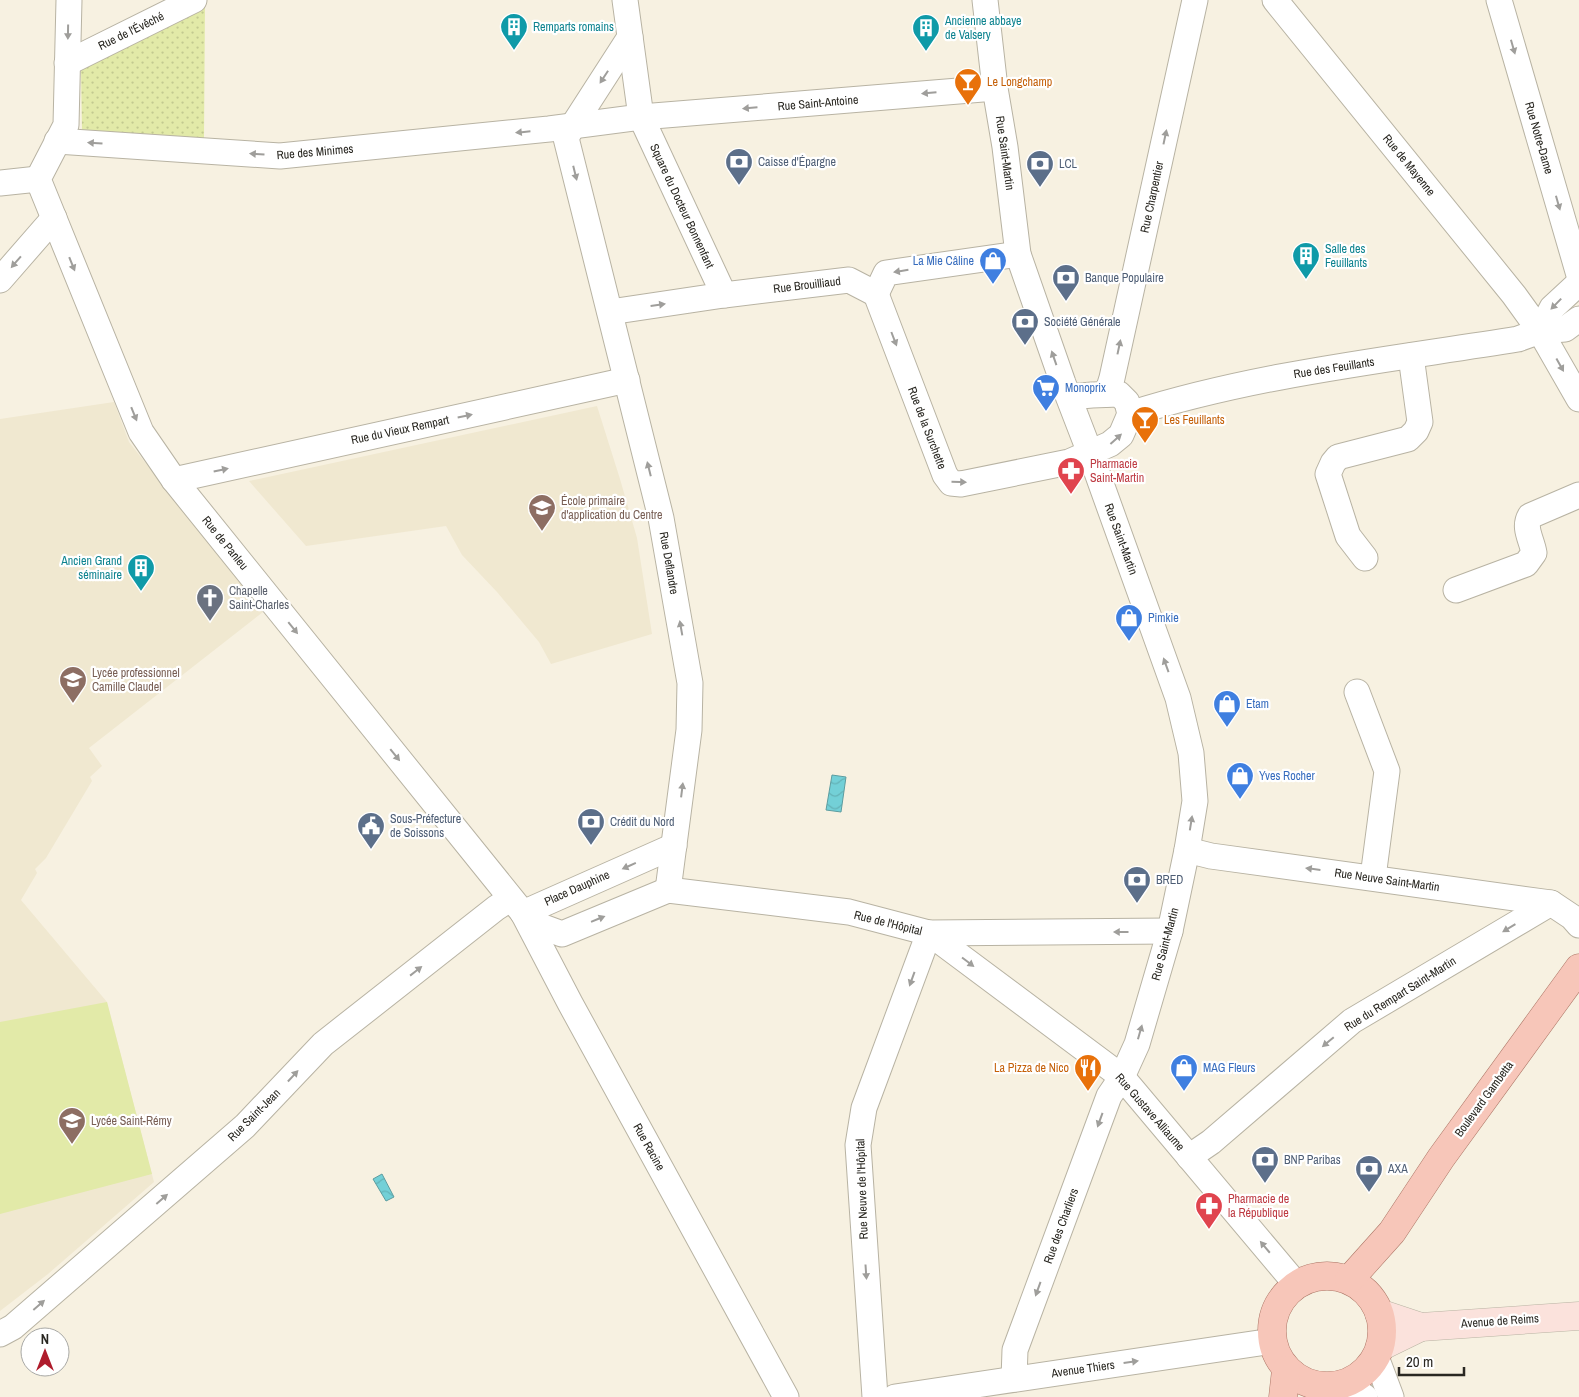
<svg xmlns="http://www.w3.org/2000/svg" width="1579" height="1397" viewBox="0 0 1579 1397" font-family="'Archivo Narrow',sans-serif">
<style>
.built{fill:#f0e8d0}
.grass{fill:url(#grass-dots)}
.garden{fill:#e2eaa8}
.water{fill:url(#water-waves);stroke:#5d9da0}
.lines{fill:none;stroke-linecap:round;stroke-linejoin:round}
.minor-casing{stroke:#b8b3a3;stroke-width:27}
.secondary-casing{stroke:#b8b3a3;stroke-width:29}
.primary-casing{stroke:#ac7666;stroke-width:29}
.minor{stroke:#fff;stroke-width:25}
.secondary{stroke:#fbe2dc;stroke-width:28}
.primary{stroke:#f7c6b9;stroke-width:28}
.oneway{fill:#9f9e9b}
.labels{text-anchor:middle;dominant-baseline:central;stroke-width:4.5;stroke-linejoin:round;paint-order:stroke}
.culture-label{font-size:12px;fill:#0d838f;stroke:#fff;text-anchor:start}
.street-label{font-size:12px;fill:#292721;stroke:#fff}
.food-label{font-size:12px;fill:#c56008;stroke:#fff;text-anchor:start}
.service-label{font-size:12px;fill:#4e5e75;stroke:#fff;text-anchor:start}
.shop-label{font-size:12px;fill:#366cbe;stroke:#fff;text-anchor:start}
.health-label{font-size:12px;fill:#be3a42;stroke:#fff;text-anchor:start}
.education-label{font-size:12px;fill:#785e54;stroke:#fff;text-anchor:start}
.worship-label{font-size:12px;fill:#5b616d;stroke:#fff;text-anchor:start}
</style>
<defs>
<pattern id="grass-dots" width="8" height="8" patternUnits="userSpaceOnUse" patternTransform="scale(1.25)"><rect width="8" height="8" fill="#e2eaa8"/><path d="M2 2h.1M6 6h.1" fill="none" stroke="#c2c990" stroke-width="1.8" stroke-linecap="round"/></pattern>
<pattern id="water-waves" width="16" height="10" patternUnits="userSpaceOnUse" patternTransform="scale(1.25)"><rect width="16" height="10" fill="#73d0d7"/><path d="M0 5q4-4 8 0t8 0" fill="none" stroke="#64b3b8"/></pattern>
</defs>
<rect width="100%" height="100%" fill="#f7f1e1"/>
<g class="built">
<path d="M 114,402 L 129,442 L 263,612 L 89,748 L 102,766 L 90,777 L 92,781 L 46,858 L 35,869 L 37,873 L 21,900 L 107,1002 L 154,1182 L 48,1274 L 0,1311 L 0,419 Z"/>
<path d="M 597,406 L 620,479 L 637,538 L 652,634 L 551,664 L 539,642 L 497,592 L 462,555 L 446,526 L 306,546 L 249,481 Z"/>
</g>
<path class="grass" d="M 205,4 L 204,138 L 82,131 L 81,69 Z"/>
<path class="garden" d="M 107,1002 L 152,1174 L 0,1214 L 0,1022 Z"/>
<g class="water">
<path d="M 832,775 L 846,777 L 841,812 L 826,810 Z"/>
<path d="M 382,1174 L 394,1197 L 386,1201 L 373,1179 Z"/>
</g>
<g class="lines">
<defs>
<g id="minor">
<path d="M 69,0 L 66,125 L 38,179 L 141,432 L 174,480 L 523,913 L 570,1003 L 786,1397"/>
<path d="M 625,0 L 641,117 L 724,295"/>
<path d="M 985,0 L 995,88 L 1005,147 L 1018,254 L 1063,383 L 1090,453 L 1178,698 L 1191,753 L 1195,801 L 1187,850 L 1170,931 L 1137,1044 L 1122,1077 L 1109,1096 L 1015,1350 L 1014,1379"/>
<path d="M 1275,0 L 1514,295 L 1540,331 L 1579,399"/>
<path d="M 1499,0 L 1579,275"/>
<path d="M 630,37 L 572,127 L 566,138 L 661,518 L 690,683 L 689,730 L 668,890"/>
<path d="M 67,63 L 194,0"/>
<path d="M 57,141 L 280,156 L 549,129 L 641,117 L 995,88"/>
<path d="M 0,183 L 38,179"/>
<path d="M 0,280 L 54,218"/>
<path d="M 876,294 L 945,475 L 951,483 L 961,484 L 1069,462 L 1110,444 L 1121,435 L 1130,414 L 1127,402 L 1119,394 L 1092,395 L 1069,397"/>
<path d="M 876,294 L 886,273 L 1018,254"/>
<path d="M 610,312 L 724,295 L 849,280 L 876,294"/>
<path d="M 1540,331 L 1552,308 L 1579,283"/>
<path d="M 1107,394 L 1112,378 L 1195,0"/>
<path d="M 1130,414 C 1256,374 1388,360 1518,339 L 1540,331 L 1565,329 L 1579,319"/>
<path d="M 174,480 L 627,380"/>
<path d="M 1365,558 L 1348,536 L 1328,474 L 1333,463 L 1338,457 L 1408,439 L 1416,431 L 1420,422 L 1411,356"/>
<path d="M 1456,590 L 1526,564 L 1534,553 C 1532,540 1523,528 1530,516 L 1579,495"/>
<path d="M 1357,692 L 1387,771 L 1373,877"/>
<path d="M 1187,850 L 1211,856 L 1551,903 L 1572,917 L 1579,925"/>
<path d="M 523,913 L 543,927 L 562,934 L 668,890 L 849,912 L 929,933 L 1170,931"/>
<path d="M 523,913 L 674,846"/>
<path d="M 929,933 L 1122,1077 L 1296,1284"/>
<path d="M 1189,1157 L 1211,1142 L 1352,1021 L 1551,903"/>
<path d="M 0,1334 L 13,1327 L 245,1126 L 323,1044 L 496,908 L 510,899"/>
<path d="M 1376,1357 L 1391,1397"/>
<path d="M 1347,1383 L 1365,1397"/>
<path d="M 875,1397 L 858,1145 L 864,1108 L 929,933"/>
<path d="M 895,1397 L 1272,1341"/>
</g>
<g id="secondary">
<path d="M 1379,1313 L 1421,1327 L 1579,1316"/>
<path d="M 1380,1347 L 1421,1327"/>
</g>
<g id="primary">
<circle cx="1327" cy="1331" r="55"/>
<path d="M 1349,1280 L 1392,1232 L 1441,1158 L 1579,968"/>
<path d="M 1283,1397 L 1286,1370"/>
</g>
</defs>
<use href="#minor" class="minor-casing"/>
<use href="#secondary" class="secondary-casing"/>
<use href="#primary" class="primary-casing"/>
<use href="#minor" class="minor"/>
<use href="#secondary" class="secondary"/>
<use href="#primary" class="primary"/>
</g>
<defs><path id="oneway-solid" d="M-6-.8H1V-3.2L6.5 0L1 3.2V.8H-6Z" transform="scale(1.25)"/></defs>
<g class="oneway">
<use href="#oneway-solid" transform="translate(68 32) rotate(91)"/>
<use href="#oneway-solid" transform="translate(1513 47) rotate(74)"/>
<use href="#oneway-solid" transform="translate(604 77) rotate(123)"/>
<use href="#oneway-solid" transform="translate(929 93) rotate(175)"/>
<use href="#oneway-solid" transform="translate(750 108) rotate(175)"/>
<use href="#oneway-solid" transform="translate(523 132) rotate(174)"/>
<use href="#oneway-solid" transform="translate(1165 137) rotate(-78)"/>
<use href="#oneway-solid" transform="translate(95 143) rotate(-176)"/>
<use href="#oneway-solid" transform="translate(257 154) rotate(-176)"/>
<use href="#oneway-solid" transform="translate(575 173) rotate(76)"/>
<use href="#oneway-solid" transform="translate(1558 203) rotate(74)"/>
<use href="#oneway-solid" transform="translate(16 262) rotate(131)"/>
<use href="#oneway-solid" transform="translate(72 264) rotate(68)"/>
<use href="#oneway-solid" transform="translate(901 271) rotate(171)"/>
<use href="#oneway-solid" transform="translate(1556 304) rotate(134)"/>
<use href="#oneway-solid" transform="translate(658 305) rotate(-8)"/>
<use href="#oneway-solid" transform="translate(894 339) rotate(69)"/>
<use href="#oneway-solid" transform="translate(1119 347) rotate(-78)"/>
<use href="#oneway-solid" transform="translate(1054 358) rotate(-109)"/>
<use href="#oneway-solid" transform="translate(1560 365) rotate(61)"/>
<use href="#oneway-solid" transform="translate(134 414) rotate(68)"/>
<use href="#oneway-solid" transform="translate(465 416) rotate(-12)"/>
<use href="#oneway-solid" transform="translate(1116 439) rotate(-42)"/>
<use href="#oneway-solid" transform="translate(649 469) rotate(-104)"/>
<use href="#oneway-solid" transform="translate(221 470) rotate(-12)"/>
<use href="#oneway-solid" transform="translate(959 482) rotate(1)"/>
<use href="#oneway-solid" transform="translate(293 628) rotate(51)"/>
<use href="#oneway-solid" transform="translate(681 628) rotate(-100)"/>
<use href="#oneway-solid" transform="translate(1166 665) rotate(-110)"/>
<use href="#oneway-solid" transform="translate(395 755) rotate(51)"/>
<use href="#oneway-solid" transform="translate(682 790) rotate(-83)"/>
<use href="#oneway-solid" transform="translate(1191 823) rotate(-81)"/>
<use href="#oneway-solid" transform="translate(629 866) rotate(156)"/>
<use href="#oneway-solid" transform="translate(1313 869) rotate(-173)"/>
<use href="#oneway-solid" transform="translate(598 919) rotate(-22)"/>
<use href="#oneway-solid" transform="translate(1509 928) rotate(149)"/>
<use href="#oneway-solid" transform="translate(1121 932) rotate(180)"/>
<use href="#oneway-solid" transform="translate(968 962) rotate(37)"/>
<use href="#oneway-solid" transform="translate(416 971) rotate(-38)"/>
<use href="#oneway-solid" transform="translate(912 979) rotate(110)"/>
<use href="#oneway-solid" transform="translate(1140 1032) rotate(-74)"/>
<use href="#oneway-solid" transform="translate(1328 1042) rotate(140)"/>
<use href="#oneway-solid" transform="translate(293 1076) rotate(-47)"/>
<use href="#oneway-solid" transform="translate(1100 1120) rotate(110)"/>
<use href="#oneway-solid" transform="translate(162 1199) rotate(-41)"/>
<use href="#oneway-solid" transform="translate(1265 1247) rotate(-130)"/>
<use href="#oneway-solid" transform="translate(866 1272) rotate(86)"/>
<use href="#oneway-solid" transform="translate(1038 1289) rotate(110)"/>
<use href="#oneway-solid" transform="translate(39 1305) rotate(-41)"/>
<use href="#oneway-solid" transform="translate(1131 1362) rotate(-8)"/>
</g>
<defs>
<symbol id="building-pin" viewBox="-11 -11 22 30"><path d="M0 17L-7.5 6A9.5 9.5 0 1 1 7.5 6Z" fill="#0f9aa8" stroke="#fff"/><path d="M-4-6H4V6H1V3H-1V6H-4ZM-2.5-4.3h1.7v1.8h-1.7ZM.8-4.3h1.7v1.8H.8ZM-2.5-1h1.7V.8h-1.7ZM.8-1h1.7V.8H.8Z" fill="#fff"/></symbol>
<symbol id="bar-pin" viewBox="-11 -11 22 30"><path d="M0 17L-7.5 6A9.5 9.5 0 1 1 7.5 6Z" fill="#e8710a" stroke="#fff"/><path d="M-6-5H6L.8 .8V4.5H3.5V6h-7V4.5H-.8V.8Z" fill="#fff"/></symbol>
<symbol id="bank-pin" viewBox="-11 -11 22 30"><path d="M0 17L-7.5 6A9.5 9.5 0 1 1 7.5 6Z" fill="#5c6f8a" stroke="#fff"/><path d="M-6-4H6V4H-6ZM0-2.3a2.3 2.3 0 1 0 0 4.6a2.3 2.3 0 1 0 0-4.6Z" fill="#fff"/></symbol>
<symbol id="shop-pin" viewBox="-11 -11 22 30"><path d="M0 17L-7.5 6A9.5 9.5 0 1 1 7.5 6Z" fill="#3f7fe0" stroke="#fff"/><path d="M-5-2.5h2.3a2.7 3.5 0 0 1 5.4 0H5L5.5 6h-11ZM-1.5-2.5h3a1.5 2.3 0 0 0-3 0Z" fill="#fff"/></symbol>
<symbol id="supermarket-pin" viewBox="-11 -11 22 30"><path d="M0 17L-7.5 6A9.5 9.5 0 1 1 7.5 6Z" fill="#3f7fe0" stroke="#fff"/><path d="M-6-5.5h2.5l.6 2H6L4.5 2H-2.5L-4.4-4H-6ZM-1.5 3.2a1.3 1.3 0 1 0 .1 0ZM3 3.2a1.3 1.3 0 1 0 .1 0Z" fill="#fff"/></symbol>
<symbol id="pharmacy-pin" viewBox="-11 -11 22 30"><path d="M0 17L-7.5 6A9.5 9.5 0 1 1 7.5 6Z" fill="#e0444e" stroke="#fff"/><path d="M-2-6h4v4h4v4h-4v4h-4v-4h-4v-4h4Z" fill="#fff"/></symbol>
<symbol id="school-pin" viewBox="-11 -11 22 30"><path d="M0 17L-7.5 6A9.5 9.5 0 1 1 7.5 6Z" fill="#8d6e63" stroke="#fff"/><path d="M0-5L7-2L0 1L-7-2ZM-4 1L0 2.5L4 1V4Q0 6-4 4Z" fill="#fff"/></symbol>
<symbol id="church-pin" viewBox="-11 -11 22 30"><path d="M0 17L-7.5 6A9.5 9.5 0 1 1 7.5 6Z" fill="#6b7280" stroke="#fff"/><path d="M-1.2-6h2.4v3.5h3.3v2.4h-3.3V6h-2.4V-.1h-3.3v-2.4h3.3Z" fill="#fff"/></symbol>
<symbol id="civic-pin" viewBox="-11 -11 22 30"><path d="M0 17L-7.5 6A9.5 9.5 0 1 1 7.5 6Z" fill="#5c6f8a" stroke="#fff"/><path d="M-.6-6.5H3V-4.5H.6V-3L4-1V1h2V6H-6V1h2V-1L-.6-3ZM-1.2 2.5V6h2.4V2.5Z" fill="#fff"/></symbol>
<symbol id="restaurant-pin" viewBox="-11 -11 22 30"><path d="M0 17L-7.5 6A9.5 9.5 0 1 1 7.5 6Z" fill="#e8710a" stroke="#fff"/><path d="M-5-6h1v4h1v-4h1v4h1v-4h1v5L-1.5 .5V6h-2V.5L-5-1ZM5-6V6H3V1.5H1.5Q1.5-4 5-6Z" fill="#fff"/></symbol>
</defs>
<g fill-rule="evenodd">
<use href="#building-pin" x="498" y="11" width="32" height="43"/>
<use href="#building-pin" x="910" y="12" width="32" height="43"/>
<use href="#bar-pin" x="952" y="66" width="32" height="43"/>
<use href="#bank-pin" x="723" y="146" width="32" height="43"/>
<use href="#bank-pin" x="1024" y="148" width="32" height="43"/>
<use href="#building-pin" x="1290" y="240" width="32" height="43"/>
<use href="#shop-pin" x="977" y="245" width="32" height="43"/>
<use href="#bank-pin" x="1050" y="262" width="32" height="43"/>
<use href="#bank-pin" x="1009" y="306" width="32" height="43"/>
<use href="#supermarket-pin" x="1030" y="372" width="32" height="43"/>
<use href="#bar-pin" x="1129" y="404" width="32" height="43"/>
<use href="#pharmacy-pin" x="1055" y="455" width="32" height="43"/>
<use href="#school-pin" x="526" y="492" width="32" height="43"/>
<use href="#building-pin" x="125" y="552" width="32" height="43"/>
<use href="#church-pin" x="194" y="582" width="32" height="43"/>
<use href="#shop-pin" x="1113" y="602" width="32" height="43"/>
<use href="#school-pin" x="57" y="664" width="32" height="43"/>
<use href="#shop-pin" x="1211" y="688" width="32" height="43"/>
<use href="#shop-pin" x="1224" y="760" width="32" height="43"/>
<use href="#bank-pin" x="575" y="806" width="32" height="43"/>
<use href="#civic-pin" x="355" y="810" width="32" height="43"/>
<use href="#bank-pin" x="1121" y="864" width="32" height="43"/>
<use href="#restaurant-pin" x="1072" y="1052" width="32" height="43"/>
<use href="#shop-pin" x="1168" y="1052" width="32" height="43"/>
<use href="#school-pin" x="56" y="1105" width="32" height="43"/>
<use href="#bank-pin" x="1249" y="1144" width="32" height="43"/>
<use href="#bank-pin" x="1353" y="1153" width="32" height="43"/>
<use href="#pharmacy-pin" x="1193" y="1190" width="32" height="43"/>
</g>
<g class="labels">
<g class="culture-label">
<text x="945" y="21">Ancienne abbaye<tspan x="945" dy="14">de Valsery</tspan></text>
<text x="533" y="27">Remparts romains</text>
<text x="1325" y="249">Salle des<tspan x="1325" dy="14">Feuillants</tspan></text>
<text x="122" y="561" text-anchor="end">Ancien Grand<tspan x="122" dy="14">séminaire</tspan></text>
</g>
<g class="street-label">
<text transform="translate(131 31) rotate(-26)">Rue de l'Évêché</text>
<text transform="translate(818 103) rotate(-5)">Rue Saint-Antoine</text>
<text transform="translate(1539 138) rotate(74)">Rue Notre-Dame</text>
<text transform="translate(315 152) rotate(-5)">Rue des Minimes</text>
<text transform="translate(1005 153) rotate(82)">Rue Saint-Martin</text>
<text transform="translate(1409 165) rotate(51)">Rue de Mayenne</text>
<text transform="translate(1152 197) rotate(-78)">Rue Charpentier</text>
<text transform="translate(682 206) rotate(65)">Square du Docteur Bonnenfant</text>
<text transform="translate(807 285) rotate(-7)">Rue Brouilliaud</text>
<text transform="translate(1334 368) rotate(-9)">Rue des Feuillants</text>
<text transform="translate(927 428) rotate(69)">Rue de la Surchette</text>
<text transform="translate(400 430) rotate(-12)">Rue du Vieux Rempart</text>
<text transform="translate(1121 539) rotate(70)">Rue Saint-Martin</text>
<text transform="translate(225 543) rotate(51)">Rue de Panleu</text>
<text transform="translate(669 563) rotate(80)">Rue Deflandre</text>
<text transform="translate(1387 880) rotate(8)">Rue Neuve Saint-Martin</text>
<text transform="translate(577 888) rotate(-24)">Place Dauphine</text>
<text transform="translate(888 923) rotate(14)">Rue de l'Hôpital</text>
<text transform="translate(1165 944) rotate(-75)">Rue Saint-Martin</text>
<text transform="translate(1400 994) rotate(-32)">Rue du Rempart Saint-Martin</text>
<text transform="translate(1484 1099) rotate(-54)">Boulevard Gambetta</text>
<text transform="translate(1150 1112) rotate(49)">Rue Gustave Alliaume</text>
<text transform="translate(254 1115) rotate(-45)">Rue Saint-Jean</text>
<text transform="translate(649 1147) rotate(61)">Rue Racine</text>
<text transform="translate(862 1189) rotate(-92)">Rue Neuve de l'Hôpital</text>
<text transform="translate(1061 1226) rotate(-70)">Rue des Charliers</text>
<text transform="translate(1500 1321) rotate(-4)">Avenue de Reims</text>
<text transform="translate(1083 1369) rotate(-8)">Avenue Thiers</text>
</g>
<g class="food-label">
<text x="987" y="82">Le Longchamp</text>
<text x="1164" y="420">Les Feuillants</text>
<text x="1069" y="1068" text-anchor="end">La Pizza de Nico</text>
</g>
<g class="service-label">
<text x="758" y="162">Caisse d'Épargne</text>
<text x="1059" y="164">LCL</text>
<text x="1085" y="278">Banque Populaire</text>
<text x="1044" y="322">Société Générale</text>
<text x="390" y="819">Sous-Préfecture<tspan x="390" dy="14">de Soissons</tspan></text>
<text x="610" y="822">Crédit du Nord</text>
<text x="1156" y="880">BRED</text>
<text x="1284" y="1160">BNP Paribas</text>
<text x="1388" y="1169">AXA</text>
</g>
<g class="shop-label">
<text x="974" y="261" text-anchor="end">La Mie Câline</text>
<text x="1065" y="388">Monoprix</text>
<text x="1148" y="618">Pimkie</text>
<text x="1246" y="704">Etam</text>
<text x="1259" y="776">Yves Rocher</text>
<text x="1203" y="1068">MAG Fleurs</text>
</g>
<g class="health-label">
<text x="1090" y="464">Pharmacie<tspan x="1090" dy="14">Saint-Martin</tspan></text>
<text x="1228" y="1199">Pharmacie de<tspan x="1228" dy="14">la République</tspan></text>
</g>
<g class="education-label">
<text x="561" y="501">École primaire<tspan x="561" dy="14">d'application du Centre</tspan></text>
<text x="92" y="673">Lycée professionnel<tspan x="92" dy="14">Camille Claudel</tspan></text>
<text x="91" y="1121">Lycée Saint-Rémy</text>
</g>
<g class="worship-label">
<text x="229" y="591">Chapelle<tspan x="229" dy="14">Saint-Charles</tspan></text>
</g>
</g>
<g transform="translate(45 1352)"><circle r="24" fill="#ffffff" stroke="#a9a9a6"/>
<path d="M0-4L9 19L0 12L-9 19Z" fill="#af1c2c"/>
<text y="-8" font-size="14" font-weight="bold" text-anchor="middle" fill="#292721">N</text>
</g>
<path d="M1399 1367v8h65v-8" fill="none" stroke="#292721" stroke-width="2.5"/>
<text x="1406" y="1367" font-size="15" fill="#292721" stroke="#ffffff" stroke-width="4" paint-order="stroke">20 m</text>
</svg>
